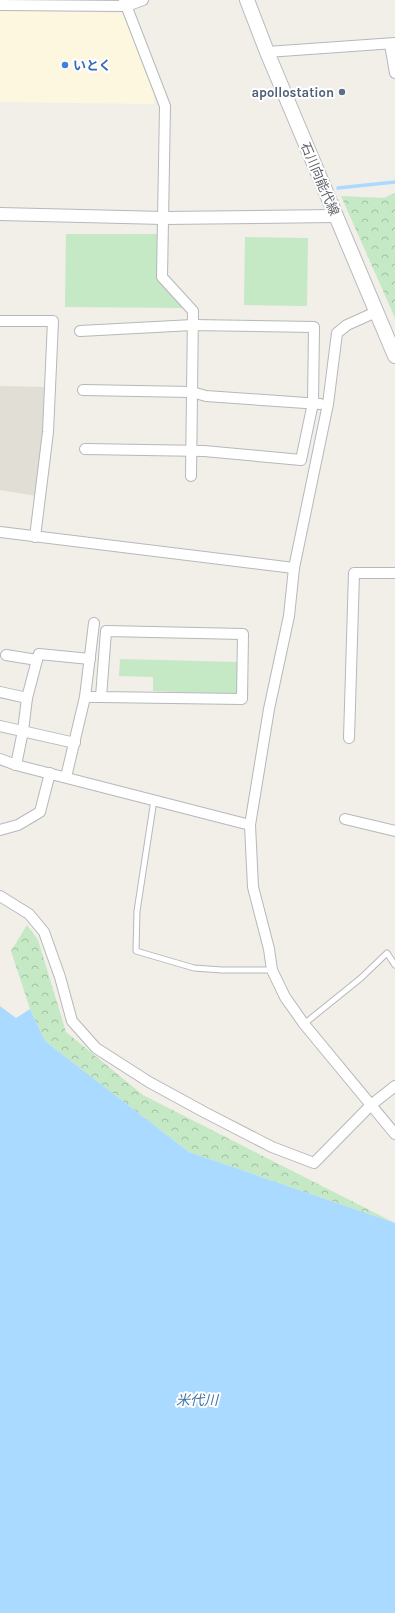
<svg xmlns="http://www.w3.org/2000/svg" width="395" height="1613" viewBox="0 0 395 1613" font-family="Karla,'Noto Sans JP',sans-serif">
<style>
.commercial{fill:#fef7e0}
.education{fill:#e1ded6}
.forest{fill:url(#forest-crowns)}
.park{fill:#c5e8c5}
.water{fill:#aadaff}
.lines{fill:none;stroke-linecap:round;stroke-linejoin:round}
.stream{stroke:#aadaff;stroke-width:3.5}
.service-casing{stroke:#b5b8bc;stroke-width:7}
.minor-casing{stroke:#b5b8bc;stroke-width:12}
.tertiary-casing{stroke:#b5b8bc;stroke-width:14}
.secondary-casing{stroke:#b6babf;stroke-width:16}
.service{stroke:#fff;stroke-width:5}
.minor{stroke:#fff;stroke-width:10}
.tertiary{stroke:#fff;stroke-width:12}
.secondary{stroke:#fff;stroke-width:14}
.shop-dot{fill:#3f7fe0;stroke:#fff;stroke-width:1.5}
.service-dot{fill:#5c6f8a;stroke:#fff;stroke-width:1.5}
.labels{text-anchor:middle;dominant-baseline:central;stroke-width:4;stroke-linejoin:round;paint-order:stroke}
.shop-label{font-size:13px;font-weight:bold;fill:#366cbe;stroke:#fff;text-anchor:start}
.service-label{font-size:13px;font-weight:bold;fill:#4e5e75;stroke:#fff;text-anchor:end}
.street-label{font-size:13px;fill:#5f6368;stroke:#fff}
.water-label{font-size:14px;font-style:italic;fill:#4174aa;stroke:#fff}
</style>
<defs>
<pattern id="forest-crowns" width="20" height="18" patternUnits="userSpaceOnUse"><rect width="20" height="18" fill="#c5e8c5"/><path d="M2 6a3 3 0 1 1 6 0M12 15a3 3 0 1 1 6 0" fill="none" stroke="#a3c0a4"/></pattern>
</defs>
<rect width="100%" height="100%" fill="#f1efe8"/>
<path class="commercial" d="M 0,10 L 123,13 L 154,94 L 154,104 L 0,102 Z"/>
<path class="education" d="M 0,386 L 46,387 L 44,433 L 37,496 L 0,490 Z"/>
<g class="forest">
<path d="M 395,193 L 395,318 L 341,196 L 384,198 Z"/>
<path d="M 27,925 L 38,940 L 66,1032 L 143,1095 L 395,1223 L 189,1152 L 45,1041 L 30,1009 L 11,951 Z"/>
</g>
<g class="park">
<path d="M 66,234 L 157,234 L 158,277 L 185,308 L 65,307 Z"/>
<path d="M 245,237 L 308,238 L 307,306 L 244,305 Z"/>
<path d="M 120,659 L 239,662 L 238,694 L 153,691 L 153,677 L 119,676 Z"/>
</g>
<path class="water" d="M 0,1006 L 16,1018 L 30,1009 L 45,1041 L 189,1152 L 395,1223 L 395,1613 L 0,1613 Z"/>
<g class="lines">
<path class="stream" d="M 338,188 L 395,182"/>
<defs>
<g id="service">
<path d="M 154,800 L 137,911 L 136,951 L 194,968 L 222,970 L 272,970"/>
<path d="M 304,1024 L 361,978 L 387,953 L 395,965"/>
</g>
<g id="minor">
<path d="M 124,0 L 165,106 L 162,277 L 193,311 L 191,476"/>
<path d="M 0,5 L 127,6 L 143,0"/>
<path d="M 390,44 L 395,73"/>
<path d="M 267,52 L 395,43"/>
<path d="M 376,312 L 347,325 L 337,333 L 328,404 L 294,568 L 289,616 L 269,709 L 250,825 L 253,887 L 269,949 L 272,970 L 285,997 L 304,1024 L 395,1134"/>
<path d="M 0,321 L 53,321 L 48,432 L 35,537"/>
<path d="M 80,331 L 193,325 L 314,327 L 313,403 L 301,460 L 204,451 L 85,449"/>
<path d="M 83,390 L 192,392 L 206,396 L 320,404"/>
<path d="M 0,532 L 294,568"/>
<path d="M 6,655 L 37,660 L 27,698 L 23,731 L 16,765"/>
<path d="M 37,660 L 39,654 L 90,659"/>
<path d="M 0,692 L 27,698"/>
<path d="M 85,697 L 101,697 L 242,699 L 243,634 L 106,631 L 101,697"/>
<path d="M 0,726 L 75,743"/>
<path d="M 349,738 L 354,573 L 395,573"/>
<path d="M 0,759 L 16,765 L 250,825"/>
<path d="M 66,777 L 85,697 L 94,623"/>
<path d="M 345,819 L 395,831"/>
<path d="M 0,830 L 18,825 L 40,812 L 50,773"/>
<path d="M 0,896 L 29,914 L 44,932 L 60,977 L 72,1021 L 96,1048 L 149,1082 L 204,1112 L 272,1147 L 314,1163 L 371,1105 L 395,1086"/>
</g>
<path id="tertiary" d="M 0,214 L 164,218 L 335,216"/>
<path id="secondary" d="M 247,0 L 267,52 L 395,356"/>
</defs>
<use href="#service" class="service-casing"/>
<use href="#minor" class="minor-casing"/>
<use href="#tertiary" class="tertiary-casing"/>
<use href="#secondary" class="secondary-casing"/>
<use href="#service" class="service"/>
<use href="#minor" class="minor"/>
<use href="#tertiary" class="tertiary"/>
<use href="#secondary" class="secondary"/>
</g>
<circle class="shop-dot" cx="65" cy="65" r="4"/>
<circle class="service-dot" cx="342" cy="92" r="4"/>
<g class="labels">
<g class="shop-label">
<text x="73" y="65">いとく</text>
</g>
<g class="service-label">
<text x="334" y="92">apollostation</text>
</g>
<g class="street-label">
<text transform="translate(320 179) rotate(67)">石川向能代線</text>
</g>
<g class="water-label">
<text x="197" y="1400">米代川</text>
</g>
</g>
</svg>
